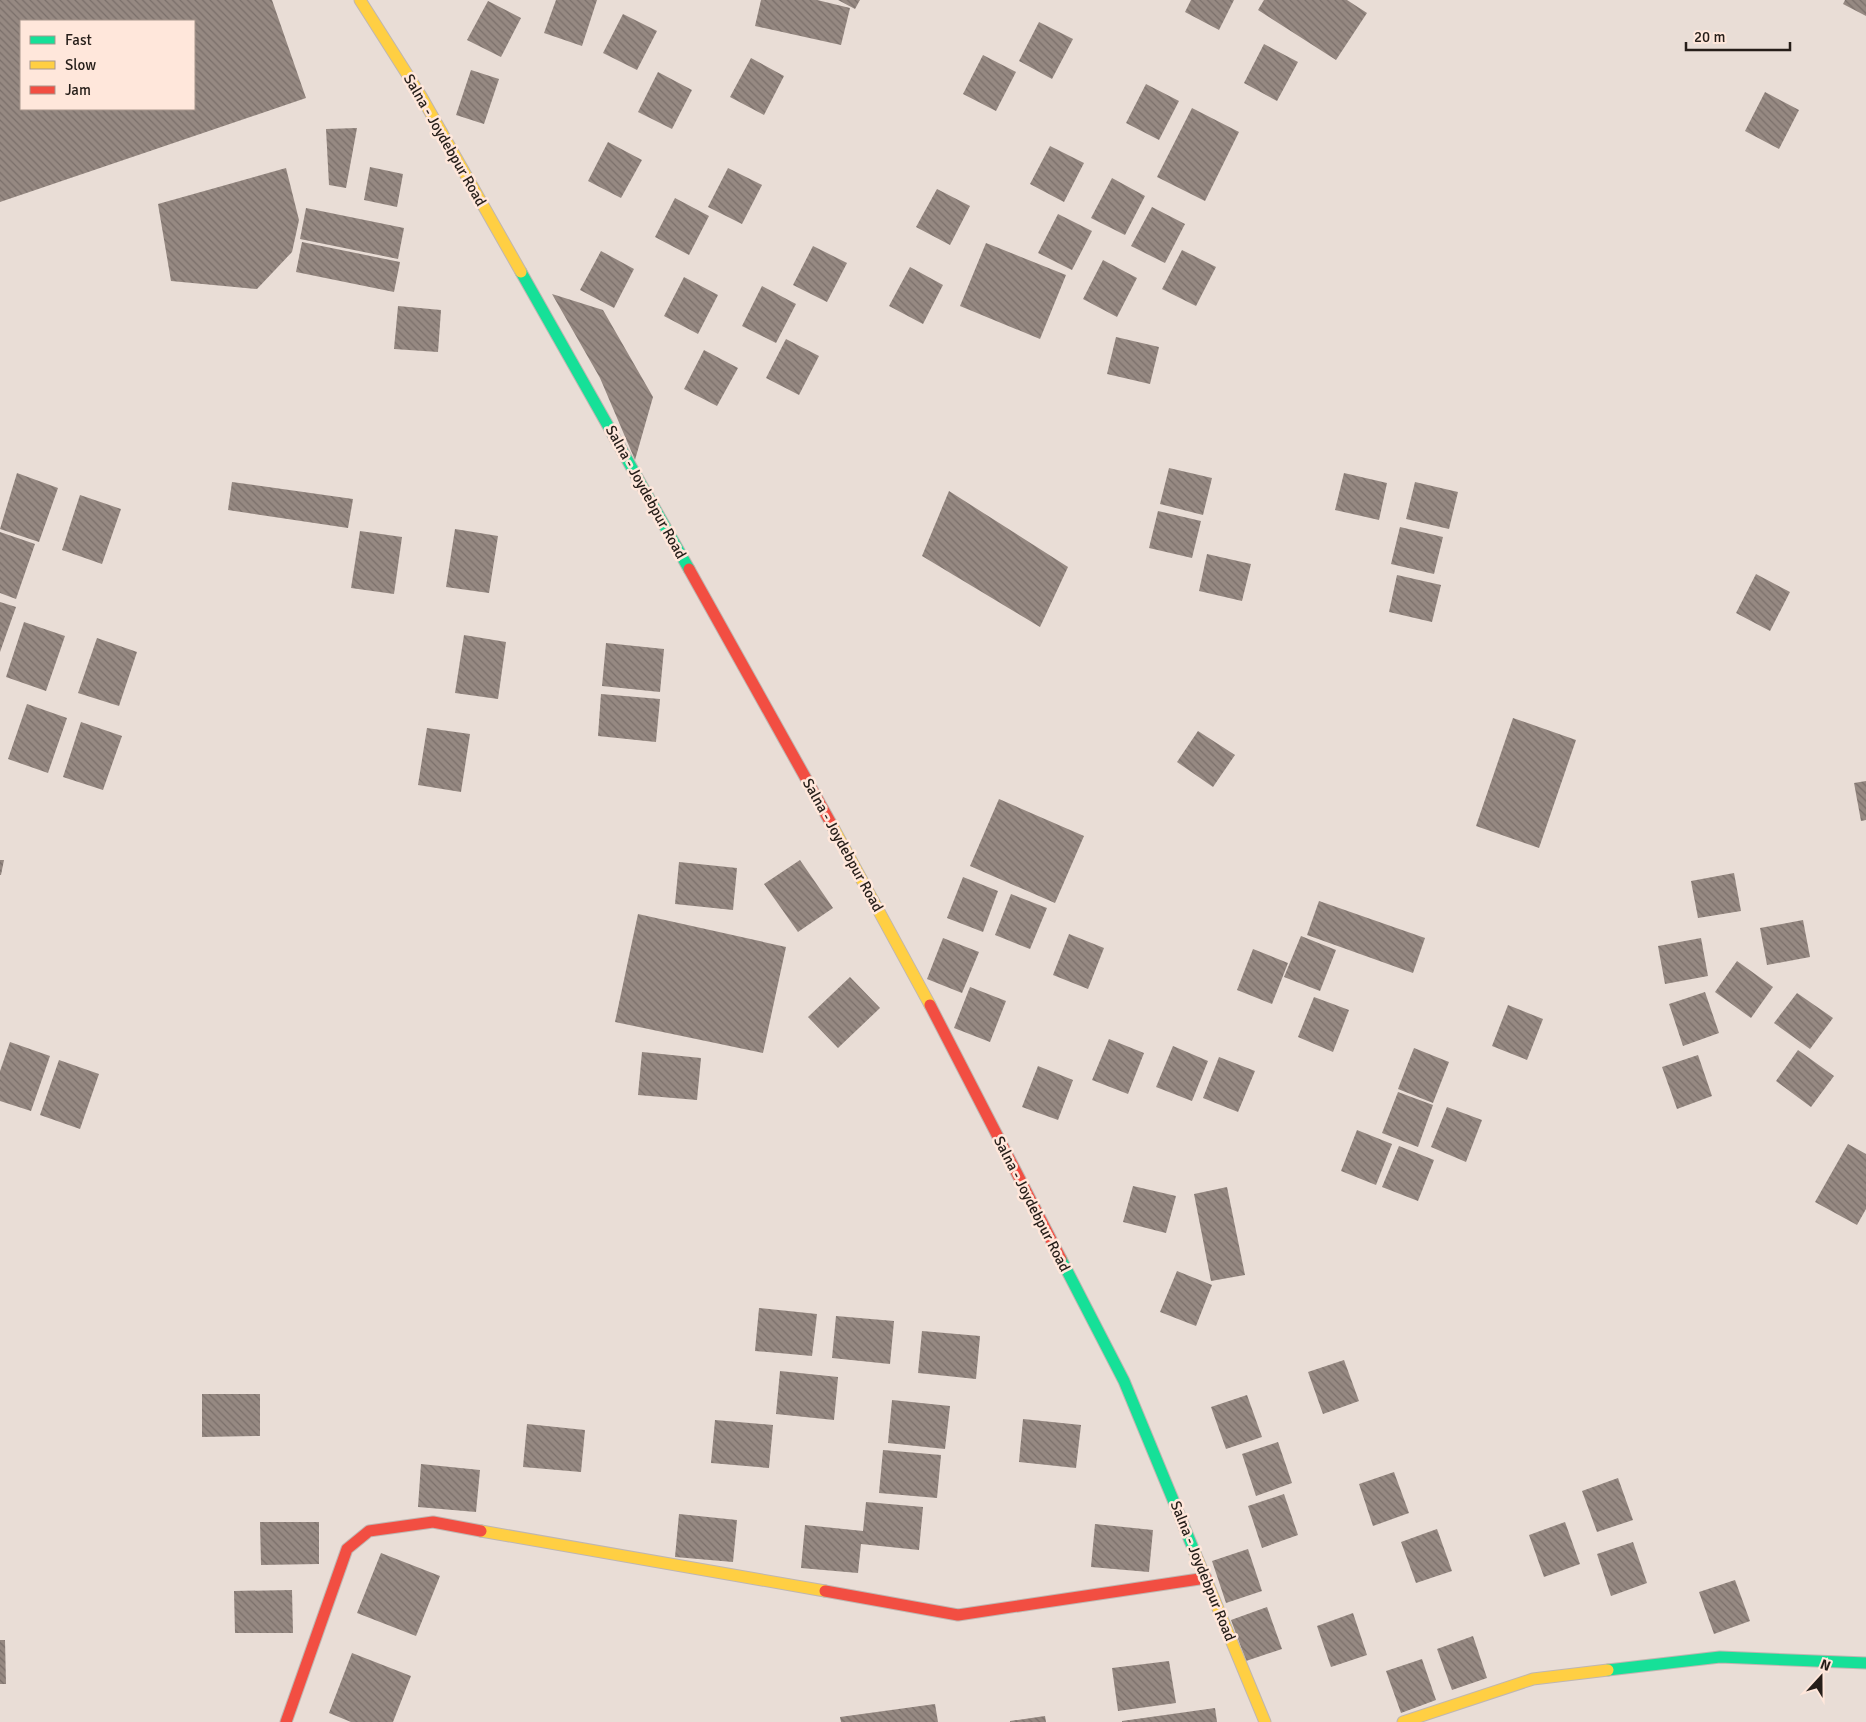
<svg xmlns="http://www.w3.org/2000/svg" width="1866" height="1722" viewBox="0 0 1866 1722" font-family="Signika,sans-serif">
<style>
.building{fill:url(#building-back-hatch);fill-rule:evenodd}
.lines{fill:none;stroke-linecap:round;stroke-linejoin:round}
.fast-casing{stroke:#bfb6b1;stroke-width:13}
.slow-casing{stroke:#bfb6b1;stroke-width:13}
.jam-casing{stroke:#bfb6b1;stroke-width:13}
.fast{stroke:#16e098;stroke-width:11}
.slow{stroke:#ffcf43;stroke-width:11}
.jam{stroke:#f24e42;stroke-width:11}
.labels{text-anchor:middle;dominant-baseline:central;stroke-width:5;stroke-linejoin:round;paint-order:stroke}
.street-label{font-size:15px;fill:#261e19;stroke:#ffe7db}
</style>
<defs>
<pattern id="building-back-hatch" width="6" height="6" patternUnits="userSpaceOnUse" patternTransform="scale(1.25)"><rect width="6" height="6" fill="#968982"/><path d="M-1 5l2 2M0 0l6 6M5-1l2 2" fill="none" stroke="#7a6f6a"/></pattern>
</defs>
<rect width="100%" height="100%" fill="#e9ddd6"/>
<g class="building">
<path d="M 0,0 L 272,0 L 306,98 L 0,202 ZM 21,21 L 194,21 L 194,109 L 21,109 Z"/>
<path d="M 556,0 L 597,0 L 582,46 L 544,33 Z"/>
<path d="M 761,0 L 817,0 L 850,8 L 841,45 L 755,26 Z"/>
<path d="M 838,0 L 860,0 L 855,9 Z"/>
<path d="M 1191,0 L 1234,0 L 1219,30 L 1185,12 Z"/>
<path d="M 1264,0 L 1347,0 L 1367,13 L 1336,60 L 1258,10 Z"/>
<path d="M 1845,0 L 1866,0 L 1866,16 L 1843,4 Z"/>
<path d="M 488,1 L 521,18 L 501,57 L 467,40 Z"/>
<path d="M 623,14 L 657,31 L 637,70 L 603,53 Z"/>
<path d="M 1039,22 L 1073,39 L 1052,79 L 1019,61 Z"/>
<path d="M 1264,44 L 1298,62 L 1277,101 L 1244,83 Z"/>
<path d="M 983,55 L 1016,72 L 996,111 L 963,94 Z"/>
<path d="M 751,58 L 784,76 L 764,115 L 730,97 Z"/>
<path d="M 471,70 L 499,79 L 484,124 L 456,115 Z"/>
<path d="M 658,72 L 692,90 L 672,129 L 638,112 Z"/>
<path d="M 1146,84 L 1179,101 L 1159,140 L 1126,123 Z"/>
<path d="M 1765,92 L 1799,110 L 1779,149 L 1745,131 Z"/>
<path d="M 1192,108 L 1239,132 L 1205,201 L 1157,177 Z"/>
<path d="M 357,128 L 346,188 L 329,185 L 326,129 Z"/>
<path d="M 608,142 L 642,160 L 621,198 L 588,181 Z"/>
<path d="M 1050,146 L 1084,163 L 1064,202 L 1030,184 Z"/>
<path d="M 370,167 L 403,174 L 397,207 L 364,200 Z"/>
<path d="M 286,168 L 299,220 L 292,252 L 257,289 L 171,281 L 158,204 Z"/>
<path d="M 728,168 L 762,185 L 742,224 L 708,207 Z"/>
<path d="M 1112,178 L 1145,196 L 1125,235 L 1091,218 Z"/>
<path d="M 937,189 L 970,206 L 950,245 L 916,227 Z"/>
<path d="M 675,198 L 709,216 L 689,255 L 655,237 Z"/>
<path d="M 1152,207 L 1185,224 L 1165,263 L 1131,246 Z"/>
<path d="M 306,208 L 404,228 L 398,259 L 300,239 Z"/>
<path d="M 1058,214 L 1092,231 L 1072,270 L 1038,253 Z"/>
<path d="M 302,242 L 400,262 L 394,292 L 296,272 Z"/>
<path d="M 986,243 L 1066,275 L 1040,339 L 960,306 Z"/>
<path d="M 813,246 L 847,263 L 827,302 L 793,285 Z"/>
<path d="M 1182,250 L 1216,267 L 1196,306 L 1162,289 Z"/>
<path d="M 601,251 L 634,269 L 614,308 L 580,290 Z"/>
<path d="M 1103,260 L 1137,278 L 1117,317 L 1083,299 Z"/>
<path d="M 910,267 L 943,285 L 923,324 L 889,306 Z"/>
<path d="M 684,277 L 718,295 L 698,334 L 664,316 Z"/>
<path d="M 762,286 L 796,304 L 776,343 L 742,326 Z"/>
<path d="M 552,294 L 603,310 L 653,397 L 635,460 L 600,378 Z"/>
<path d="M 398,306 L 441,310 L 438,352 L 394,349 Z"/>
<path d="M 1116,337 L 1159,347 L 1150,384 L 1107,374 Z"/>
<path d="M 786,339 L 819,356 L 799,395 L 766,378 Z"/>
<path d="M 704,350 L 738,368 L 717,406 L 684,389 Z"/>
<path d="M 1169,468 L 1212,478 L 1203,515 L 1160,504 Z"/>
<path d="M 17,473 L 58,488 L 39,542 L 0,529 Z"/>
<path d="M 1344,473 L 1387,483 L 1379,520 L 1335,510 Z"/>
<path d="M 232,482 L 353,499 L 348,528 L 228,510 Z"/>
<path d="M 1415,482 L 1458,492 L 1449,529 L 1406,519 Z"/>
<path d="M 949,491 L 1068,567 L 1040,627 L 922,556 Z"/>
<path d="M 80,495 L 121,509 L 102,564 L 62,550 Z"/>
<path d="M 1158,511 L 1201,521 L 1192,558 L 1149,548 Z"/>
<path d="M 1400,527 L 1443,537 L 1434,574 L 1391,564 Z"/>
<path d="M 455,529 L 498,536 L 489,593 L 446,587 Z"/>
<path d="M 360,531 L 402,537 L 394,594 L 351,588 Z"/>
<path d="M 0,532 L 35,544 L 16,599 L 0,593 Z"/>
<path d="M 1207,554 L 1251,564 L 1242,601 L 1199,591 Z"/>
<path d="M 1756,574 L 1790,592 L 1770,631 L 1736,613 Z"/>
<path d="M 1397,575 L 1441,585 L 1432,622 L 1389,612 Z"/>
<path d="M 0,602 L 16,607 L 0,652 Z"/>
<path d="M 24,622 L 65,636 L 46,691 L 6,677 Z"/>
<path d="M 464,635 L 506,642 L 498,699 L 455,693 Z"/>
<path d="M 97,638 L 137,652 L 119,706 L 78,693 Z"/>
<path d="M 606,643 L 664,649 L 660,692 L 602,686 Z"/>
<path d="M 601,694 L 660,699 L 656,742 L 598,736 Z"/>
<path d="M 27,704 L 67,718 L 48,773 L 8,759 Z"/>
<path d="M 1513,718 L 1576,740 L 1539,848 L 1476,826 Z"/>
<path d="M 81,722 L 122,736 L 103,790 L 63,777 Z"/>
<path d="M 427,728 L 470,734 L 461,792 L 418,785 Z"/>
<path d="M 1198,731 L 1235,755 L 1213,787 L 1177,762 Z"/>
<path d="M 1866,781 L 1866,820 L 1861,821 L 1854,783 Z"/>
<path d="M 999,799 L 1084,836 L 1055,903 L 970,866 Z"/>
<path d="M 0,860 L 4,860 L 1,875 L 0,875 Z"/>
<path d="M 800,860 L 833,908 L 798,932 L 764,884 Z"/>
<path d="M 679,862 L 737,868 L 733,910 L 675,904 Z"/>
<path d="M 1734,873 L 1741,911 L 1698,918 L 1691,881 Z"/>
<path d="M 963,877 L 998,891 L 983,932 L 947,918 Z"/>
<path d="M 1011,894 L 1047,908 L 1030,949 L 995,935 Z"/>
<path d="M 1319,901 L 1425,938 L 1413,973 L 1307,935 Z"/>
<path d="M 638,914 L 786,947 L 763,1053 L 615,1022 Z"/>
<path d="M 1803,920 L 1810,957 L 1767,965 L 1760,928 Z"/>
<path d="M 1069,934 L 1104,948 L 1088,989 L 1053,975 Z"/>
<path d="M 1301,936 L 1336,950 L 1320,991 L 1284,977 Z"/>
<path d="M 943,938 L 979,952 L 962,993 L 927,979 Z"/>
<path d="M 1701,938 L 1708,976 L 1665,984 L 1658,946 Z"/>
<path d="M 1253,949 L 1288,963 L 1272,1004 L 1237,990 Z"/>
<path d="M 1737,961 L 1773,987 L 1751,1018 L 1715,992 Z"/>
<path d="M 850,977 L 880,1008 L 838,1048 L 808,1017 Z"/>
<path d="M 970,987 L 1006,1001 L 990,1042 L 954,1028 Z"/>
<path d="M 1705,992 L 1719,1033 L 1683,1046 L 1669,1004 Z"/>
<path d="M 1797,993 L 1833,1018 L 1810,1049 L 1774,1023 Z"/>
<path d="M 1314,997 L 1349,1010 L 1333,1052 L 1298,1037 Z"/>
<path d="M 1508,1005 L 1543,1019 L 1527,1060 L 1492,1046 Z"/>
<path d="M 1109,1039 L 1144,1053 L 1128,1094 L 1092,1080 Z"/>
<path d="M 10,1042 L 50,1056 L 31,1111 L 0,1101 L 0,1071 Z"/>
<path d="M 1173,1046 L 1208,1061 L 1192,1101 L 1156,1087 Z"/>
<path d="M 1414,1048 L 1449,1062 L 1433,1103 L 1398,1089 Z"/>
<path d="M 1798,1050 L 1834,1076 L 1811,1107 L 1776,1081 Z"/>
<path d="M 642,1052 L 701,1058 L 697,1100 L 638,1095 Z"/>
<path d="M 1698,1055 L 1712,1096 L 1677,1109 L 1662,1067 Z"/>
<path d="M 1219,1057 L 1255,1071 L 1238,1112 L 1203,1098 Z"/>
<path d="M 59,1060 L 99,1074 L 80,1129 L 40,1115 Z"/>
<path d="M 1038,1066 L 1073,1080 L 1058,1120 L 1022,1107 Z"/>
<path d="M 1398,1092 L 1433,1105 L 1418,1147 L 1382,1133 Z"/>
<path d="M 1447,1107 L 1482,1120 L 1466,1162 L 1431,1147 Z"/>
<path d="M 1357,1130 L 1392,1144 L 1376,1185 L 1341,1171 Z"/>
<path d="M 1848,1144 L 1866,1154 L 1866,1209 L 1857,1225 L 1815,1202 Z"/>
<path d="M 1399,1146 L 1434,1160 L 1418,1201 L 1382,1187 Z"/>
<path d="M 1133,1186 L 1176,1196 L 1166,1233 L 1123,1222 Z"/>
<path d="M 1227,1187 L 1245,1275 L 1211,1281 L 1194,1194 Z"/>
<path d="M 1177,1271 L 1212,1285 L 1196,1326 L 1160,1312 Z"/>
<path d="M 759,1308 L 817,1314 L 812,1356 L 755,1351 Z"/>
<path d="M 836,1316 L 894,1321 L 890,1364 L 832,1358 Z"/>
<path d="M 922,1331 L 980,1336 L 976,1379 L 918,1373 Z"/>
<path d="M 1344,1360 L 1359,1401 L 1323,1414 L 1308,1372 Z"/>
<path d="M 780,1371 L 838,1377 L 834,1420 L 776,1414 Z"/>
<path d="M 202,1394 L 260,1394 L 260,1436 L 202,1437 Z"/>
<path d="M 1247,1395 L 1262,1437 L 1226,1449 L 1211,1407 Z"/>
<path d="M 892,1400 L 950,1406 L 945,1449 L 888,1443 Z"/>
<path d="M 1023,1419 L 1081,1425 L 1076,1468 L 1019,1462 Z"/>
<path d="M 715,1420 L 773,1425 L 769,1468 L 711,1463 Z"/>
<path d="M 527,1424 L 585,1430 L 581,1472 L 523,1467 Z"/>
<path d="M 1278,1442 L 1292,1483 L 1256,1496 L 1242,1454 Z"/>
<path d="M 883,1450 L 941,1455 L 937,1498 L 879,1493 Z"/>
<path d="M 421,1464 L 480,1470 L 476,1512 L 418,1507 Z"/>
<path d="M 1394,1472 L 1409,1513 L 1373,1526 L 1359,1484 Z"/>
<path d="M 1618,1478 L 1633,1520 L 1597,1532 L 1582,1491 Z"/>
<path d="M 1284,1494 L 1298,1535 L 1262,1548 L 1248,1506 Z"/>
<path d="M 866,1502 L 923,1507 L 919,1550 L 861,1544 L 858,1573 L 801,1568 L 805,1525 L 863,1531 Z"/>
<path d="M 679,1514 L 737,1520 L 733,1562 L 675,1557 Z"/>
<path d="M 260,1522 L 319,1522 L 319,1564 L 261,1565 Z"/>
<path d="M 1565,1522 L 1580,1564 L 1544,1577 L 1529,1535 Z"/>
<path d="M 1095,1524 L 1153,1530 L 1149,1572 L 1091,1567 Z"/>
<path d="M 1437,1529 L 1452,1571 L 1416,1583 L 1401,1542 Z"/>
<path d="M 1633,1542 L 1647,1583 L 1611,1596 L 1597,1554 Z"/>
<path d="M 1248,1549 L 1262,1591 L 1226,1603 L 1212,1561 Z"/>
<path d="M 381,1553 L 440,1576 L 416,1636 L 357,1613 Z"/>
<path d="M 1735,1580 L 1750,1621 L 1714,1634 L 1699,1592 Z"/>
<path d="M 292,1590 L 293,1633 L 235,1633 L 234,1591 Z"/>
<path d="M 1267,1607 L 1282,1649 L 1246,1661 L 1231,1620 Z"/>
<path d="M 1353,1613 L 1367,1655 L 1331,1667 L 1317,1626 Z"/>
<path d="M 1473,1636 L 1487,1678 L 1452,1690 L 1437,1649 Z"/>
<path d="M 0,1640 L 5,1640 L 6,1684 L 0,1684 Z"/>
<path d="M 352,1653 L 411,1676 L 393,1722 L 351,1722 L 329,1713 Z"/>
<path d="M 1422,1659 L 1436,1700 L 1401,1713 L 1386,1671 Z"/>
<path d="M 1169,1661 L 1176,1703 L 1118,1711 L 1112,1668 Z"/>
<path d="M 935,1704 L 938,1722 L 841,1722 L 840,1717 Z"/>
<path d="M 1215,1708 L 1217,1722 L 1122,1722 L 1122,1721 Z"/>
<path d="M 1045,1716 L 1046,1722 L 1010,1722 L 1010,1721 Z"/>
</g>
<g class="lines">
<defs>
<g id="fast">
<path d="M 521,272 L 689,569"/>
<path d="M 1061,1259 L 1124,1381 L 1195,1553"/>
<path d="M 1608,1670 L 1720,1657 L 1866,1663"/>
</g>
<g id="slow">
<path d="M 360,0 L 421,96 L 521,272"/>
<path d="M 833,827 L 930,1005"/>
<path d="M 481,1531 L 825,1591"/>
<path d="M 1195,1553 L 1265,1722"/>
<path d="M 1403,1722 L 1533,1679 L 1608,1670"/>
</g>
<g id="jam">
<path d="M 689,569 L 833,827"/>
<path d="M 930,1005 L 1061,1259"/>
<path d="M 825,1591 L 958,1615 L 1206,1578"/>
<path d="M 286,1722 L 347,1549 L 369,1531 L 433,1522 L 481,1531"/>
</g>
</defs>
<use href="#fast" class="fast-casing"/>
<use href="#slow" class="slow-casing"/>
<use href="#jam" class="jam-casing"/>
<use href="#fast" class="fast"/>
<use href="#slow" class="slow"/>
<use href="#jam" class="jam"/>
</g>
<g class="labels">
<g class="street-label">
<text transform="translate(445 140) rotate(60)">Salna - Joydebpur Road</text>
<text transform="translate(646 492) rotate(61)">Salna - Joydebpur Road</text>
<text transform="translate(843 845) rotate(61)">Salna - Joydebpur Road</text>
<text transform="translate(1032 1204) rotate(63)">Salna - Joydebpur Road</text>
<text transform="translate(1203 1571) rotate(68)">Salna - Joydebpur Road</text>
</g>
</g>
<rect x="20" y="20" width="175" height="90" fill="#ffe7db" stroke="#a8978d"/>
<rect x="30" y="36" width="25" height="8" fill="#16e098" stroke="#a8978d"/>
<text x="65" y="45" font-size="15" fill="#261e19">Fast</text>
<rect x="30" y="61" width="25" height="8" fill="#ffcf43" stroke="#a8978d"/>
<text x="65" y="70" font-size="15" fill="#261e19">Slow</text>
<rect x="30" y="86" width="25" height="8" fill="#f24e42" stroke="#a8978d"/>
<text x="65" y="95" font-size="15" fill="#261e19">Jam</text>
<g transform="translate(1821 1677) rotate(21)" stroke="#ffe7db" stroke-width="4" paint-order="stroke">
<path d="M0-4L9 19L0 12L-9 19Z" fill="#261e19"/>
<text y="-8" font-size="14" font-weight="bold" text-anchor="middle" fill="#261e19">N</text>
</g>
<path d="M1686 42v8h104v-8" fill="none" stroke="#261e19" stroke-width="2.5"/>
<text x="1694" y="42" font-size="15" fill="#261e19" stroke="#ffe7db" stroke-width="4" paint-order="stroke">20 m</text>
</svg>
